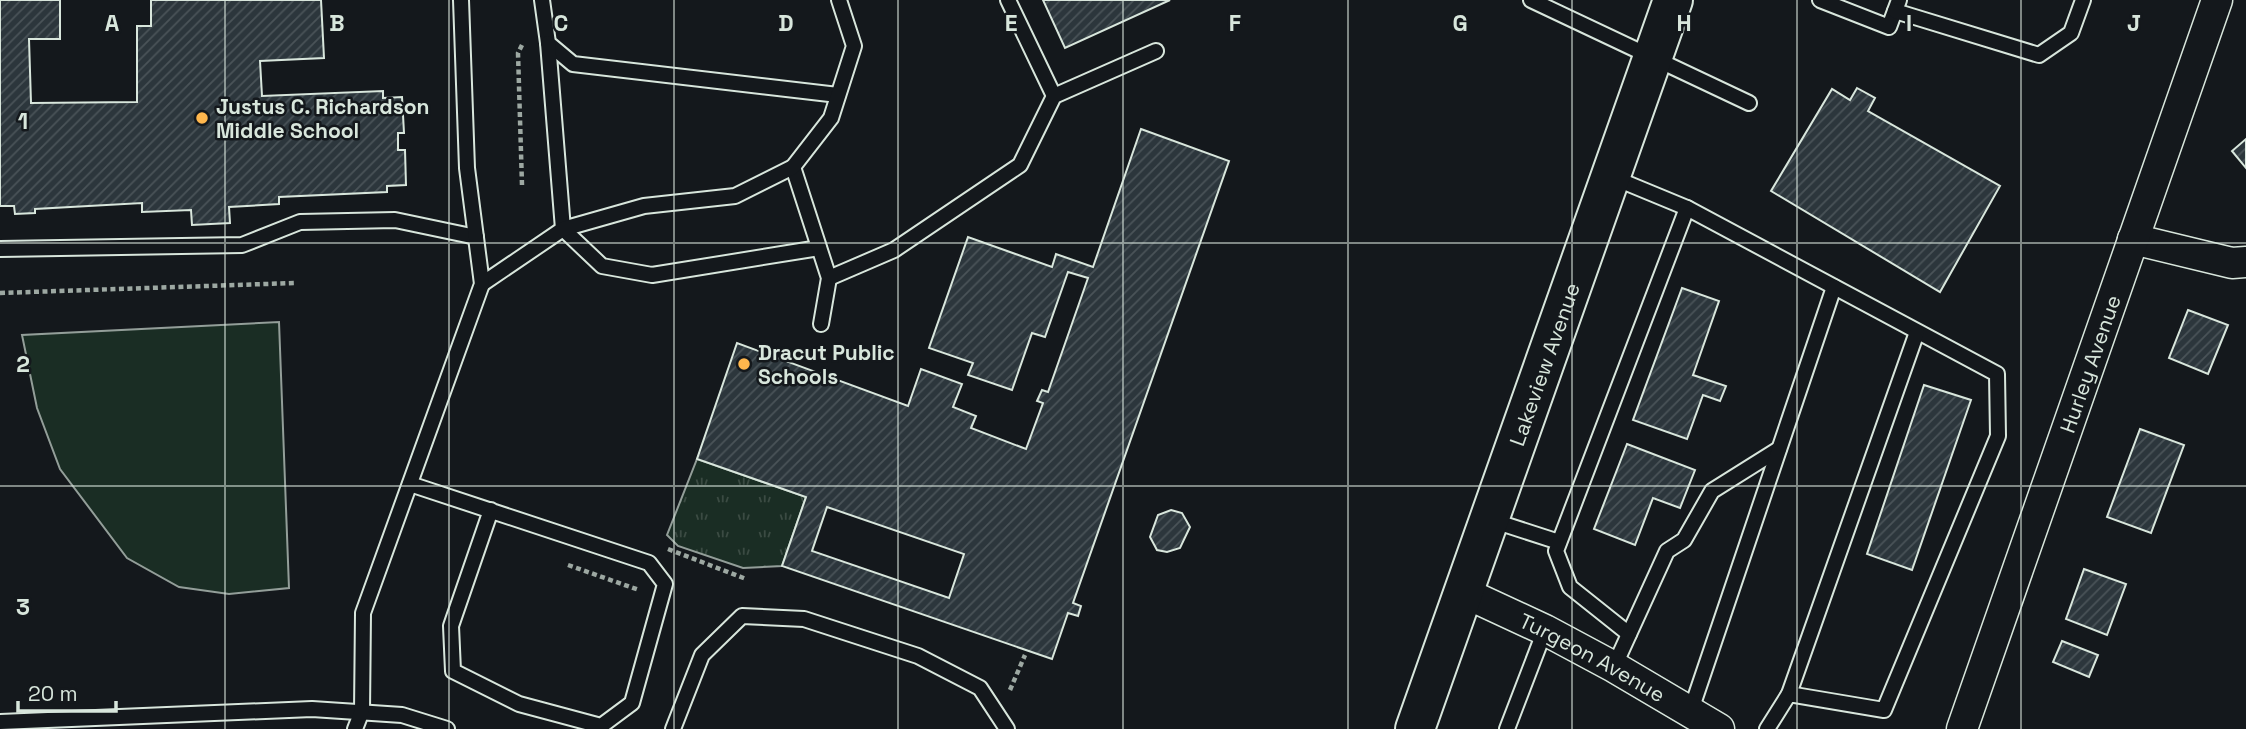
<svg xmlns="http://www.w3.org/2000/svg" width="2246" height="729" viewBox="0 0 2246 729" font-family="'Space Grotesk',sans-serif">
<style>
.park{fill:url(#park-tufts);stroke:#939e99;stroke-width:2}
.pitch{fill:#1a2d24;stroke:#939e99;stroke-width:2}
.building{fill:url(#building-hatch);stroke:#d8e6dc;stroke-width:2;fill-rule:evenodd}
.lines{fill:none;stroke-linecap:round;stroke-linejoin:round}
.service-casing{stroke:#d8e6dc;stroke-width:18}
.minor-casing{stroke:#d8e6dc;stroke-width:33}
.secondary-casing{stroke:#d8e6dc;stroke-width:42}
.path{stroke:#9da8a2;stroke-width:4.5;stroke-dasharray:5 3.5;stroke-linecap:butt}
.service{stroke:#14181c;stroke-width:14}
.minor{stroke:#14181c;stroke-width:30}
.secondary{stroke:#14181c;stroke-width:38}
.grid{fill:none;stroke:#d8e6dc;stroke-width:2;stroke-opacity:0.55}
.poi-dot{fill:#ffb74d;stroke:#14181c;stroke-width:2.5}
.labels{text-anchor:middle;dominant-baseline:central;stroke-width:5;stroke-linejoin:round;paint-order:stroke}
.poi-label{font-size:21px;font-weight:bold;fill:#d8e6dc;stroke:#14181c;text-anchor:start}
.street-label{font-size:21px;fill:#d8e6dc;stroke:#14181c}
.grid-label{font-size:23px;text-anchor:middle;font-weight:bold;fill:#d8e6dc;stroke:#14181c;stroke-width:5;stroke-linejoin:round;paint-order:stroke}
</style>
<defs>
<pattern id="park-tufts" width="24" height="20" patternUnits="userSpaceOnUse" patternTransform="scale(1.75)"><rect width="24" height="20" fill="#1a2d24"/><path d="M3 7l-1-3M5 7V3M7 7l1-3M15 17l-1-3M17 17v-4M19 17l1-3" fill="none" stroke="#3b4b43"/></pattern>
<pattern id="building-hatch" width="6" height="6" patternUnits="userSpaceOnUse" patternTransform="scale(1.75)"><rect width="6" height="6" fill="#2c363c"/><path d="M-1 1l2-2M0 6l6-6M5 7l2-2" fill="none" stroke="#4a5358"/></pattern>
</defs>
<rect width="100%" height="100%" fill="#14181c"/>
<path class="park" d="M 697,459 L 806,497 L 782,566 L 743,568 L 678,546 L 667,535 Z"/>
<path class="pitch" d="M 279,322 L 289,588 L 229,594 L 179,587 L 127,558 L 60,469 L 37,408 L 22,335 Z"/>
<g class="building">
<path d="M 0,0 L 60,0 L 60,39 L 29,39 L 31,103 L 137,102 L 137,26 L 151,26 L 151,0 L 321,0 L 324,58 L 260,61 L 262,96 L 383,91 L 383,98 L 402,97 L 404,133 L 398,133 L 398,150 L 405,150 L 406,185 L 387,186 L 387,192 L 279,197 L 279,204 L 229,207 L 230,223 L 192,225 L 191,210 L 142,212 L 142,203 L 35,209 L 35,213 L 15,214 L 14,206 L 0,206 Z"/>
<path d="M 1043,0 L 1170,0 L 1065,48 Z"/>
<path d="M 1857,88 L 1875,98 L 1868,111 L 2000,186 L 1940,292 L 1771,191 L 1832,89 L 1850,100 Z"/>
<path d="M 1141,129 L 1229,161 L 1073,603 L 1081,606 L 1078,616 L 1068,613 L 1052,659 L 782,566 L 806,497 L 697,459 L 737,343 L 908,406 L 921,369 L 962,384 L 953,407 L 976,416 L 971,428 L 1026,449 L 1043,403 L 1037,401 L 1042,390 L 1048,392 L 1088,278 L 1068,272 L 1045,337 L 1032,333 L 1012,390 L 968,375 L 973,363 L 929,348 L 968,237 L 1052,267 L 1056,254 L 1093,267 ZM 827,507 L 964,554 L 949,598 L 812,551 Z"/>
<path d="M 2246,139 L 2246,168 L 2232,151 Z"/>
<path d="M 1682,288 L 1719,301 L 1693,375 L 1726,386 L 1720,401 L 1703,395 L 1687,439 L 1633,420 Z"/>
<path d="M 2188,310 L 2228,325 L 2208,374 L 2169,358 Z"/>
<path d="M 1924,385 L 1971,400 L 1912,570 L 1867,554 Z"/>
<path d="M 2140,429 L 2184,445 L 2151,533 L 2107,517 Z"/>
<path d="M 1627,444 L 1695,470 L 1680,508 L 1653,498 L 1635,545 L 1594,529 Z"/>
<path d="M 1171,510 L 1182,513 L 1190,527 L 1180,548 L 1167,552 L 1157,550 L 1150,537 L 1158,515 Z"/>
<path d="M 2084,569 L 2126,584 L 2107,635 L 2066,619 Z"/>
<path d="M 2062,641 L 2098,655 L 2089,677 L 2053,662 Z"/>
</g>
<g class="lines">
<defs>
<g id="service">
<path d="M 542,0 L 548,43 L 573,64 L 838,95"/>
<path d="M 1008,0 L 1054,96"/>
<path d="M 1531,0 L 1749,103"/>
<path d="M 1820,0 L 1889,27 L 1899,0"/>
<path d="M 1895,11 L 2039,55 L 2071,33 L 2083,0"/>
<path d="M 548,43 L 563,229 L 602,266 L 652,275 L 819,248"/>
<path d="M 793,167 L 829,278 L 821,324"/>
<path d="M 1612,177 L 1687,208 L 1997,374 L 1998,436 L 1884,710 L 1789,694 L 1767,729"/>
<path d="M 0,249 L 242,245 L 300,222 L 395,220 L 476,237"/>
<path d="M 829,278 L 894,250 L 1020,165 L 1054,96 L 1156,51"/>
<path d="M 482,284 L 563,229 L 644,206 L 735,196 L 793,167 L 831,118 L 854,46 L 839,0"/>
<path d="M 410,484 L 649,563 L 665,584 L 632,703 L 601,726 L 519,704 L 453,671 L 451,626 L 491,510"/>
<path d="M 1491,520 L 1559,542"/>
<path d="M 1629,634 L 1570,587 L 1556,551 L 1687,208"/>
<path d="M 1614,667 L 1667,551 L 1684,540 L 1712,491 L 1779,449"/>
<path d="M 1789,694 L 1917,332"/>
<path d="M 1690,713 L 1834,287"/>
<path d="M 0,722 L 312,709 L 402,715 L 447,729"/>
<path d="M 355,729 L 362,711 L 363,613 L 482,284 L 467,168 L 461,0"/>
<path d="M 673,729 L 702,655 L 742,616 L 804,619 L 918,656 L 980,688 L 1007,729"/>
<path d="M 1507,729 L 1545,630"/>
</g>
<g id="minor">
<path d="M 2133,239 L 2232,263 L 2246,262"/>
<path id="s1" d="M 1463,592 L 1545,630 L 1614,667 L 1719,729"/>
<path id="s2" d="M 1962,729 L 2217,0"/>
</g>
<g id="secondary">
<path id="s3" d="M 1415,729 L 1673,0"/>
</g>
</defs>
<use href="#service" class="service-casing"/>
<use href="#minor" class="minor-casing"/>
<use href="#secondary" class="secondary-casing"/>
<g class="path">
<path d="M 522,185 L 518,53 L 523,43"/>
<path d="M 0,293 L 295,283"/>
<path d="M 668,549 L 746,579"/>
<path d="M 568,565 L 639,590"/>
<path d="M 1010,690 L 1025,655"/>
</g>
<use href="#service" class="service"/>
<use href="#minor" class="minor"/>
<use href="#secondary" class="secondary"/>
</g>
<path class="grid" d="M 225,0 L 225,729M 449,0 L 449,729M 674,0 L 674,729M 898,0 L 898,729M 1123,0 L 1123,729M 1348,0 L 1348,729M 1572,0 L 1572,729M 1797,0 L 1797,729M 2021,0 L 2021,729M 0,243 L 2246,243M 0,486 L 2246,486"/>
<g class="poi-dot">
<circle cx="202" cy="118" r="7"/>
<circle cx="744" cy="364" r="7"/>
</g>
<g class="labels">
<g class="poi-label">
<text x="216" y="106">Justus C. Richardson<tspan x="216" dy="24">Middle School</tspan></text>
<text x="758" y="352">Dracut Public<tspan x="758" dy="24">Schools</tspan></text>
</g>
<g class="street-label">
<text stroke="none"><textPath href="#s2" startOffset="387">Hurley Avenue</textPath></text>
<text stroke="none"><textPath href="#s3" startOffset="387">Lakeview Avenue</textPath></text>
<text stroke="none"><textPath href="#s1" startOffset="145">Turgeon Avenue</textPath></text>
</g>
</g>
<g class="grid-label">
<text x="112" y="31">A</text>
<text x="337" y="31">B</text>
<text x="561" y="31">C</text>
<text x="786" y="31">D</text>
<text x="1011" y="31">E</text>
<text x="1235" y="31">F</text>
<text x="1460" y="31">G</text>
<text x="1684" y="31">H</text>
<text x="1909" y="31">I</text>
<text x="2134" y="31">J</text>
<text x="23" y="129">1</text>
<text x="23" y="372">2</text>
<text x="23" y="615">3</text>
</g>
<path d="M18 701v10h98v-10" fill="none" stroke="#d8e6dc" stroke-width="3.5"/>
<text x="28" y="701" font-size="21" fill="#d8e6dc" stroke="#14181c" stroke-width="5" paint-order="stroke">20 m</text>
</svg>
